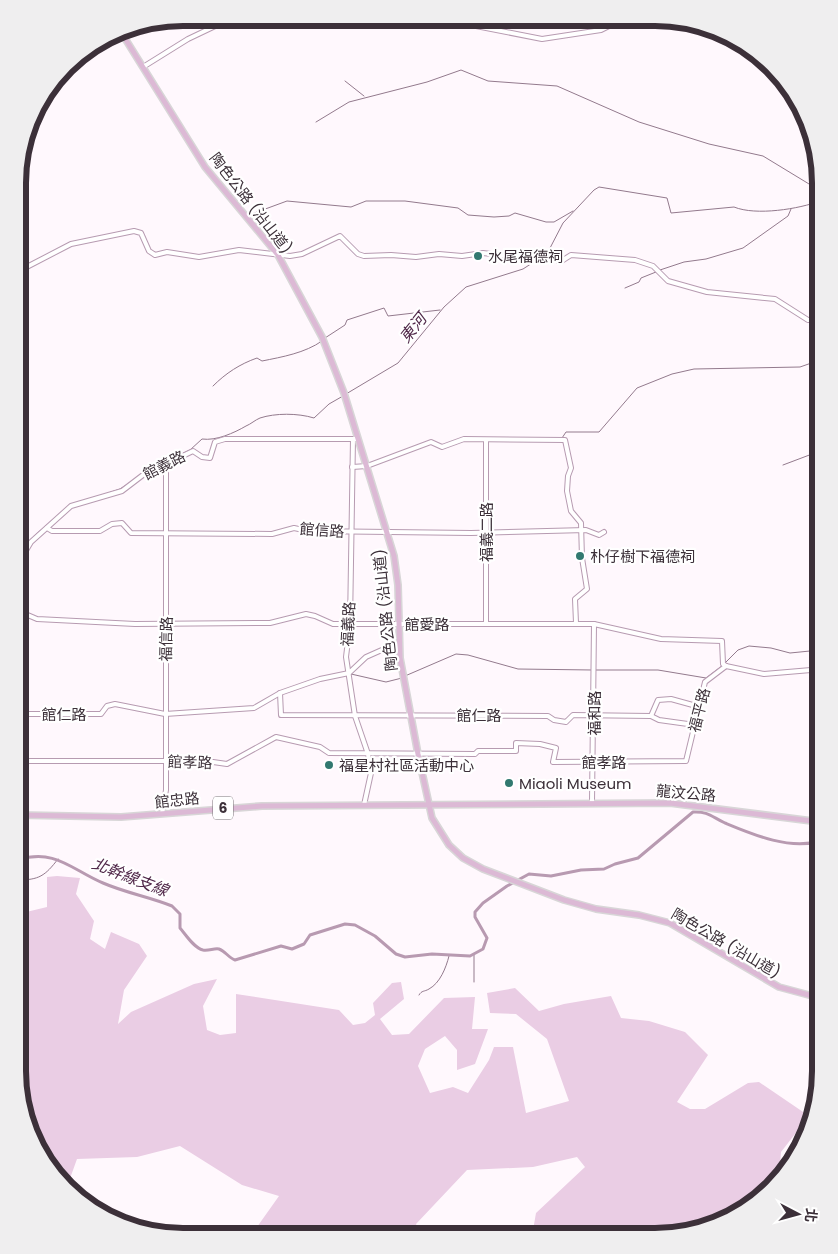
<svg xmlns="http://www.w3.org/2000/svg" width="838" height="1254" viewBox="0 0 838 1254" font-family="Poppins,'Noto Sans TC',sans-serif">
<style>
.green{fill:#eacde4}
.lines{fill:none;stroke-linecap:round;stroke-linejoin:round}
.stream{stroke:#937a8d;stroke-width:1}
.canal{stroke:#b89ab1;stroke-width:3}
.minor-casing{stroke:#b79bb1;stroke-width:6}
.major-casing{stroke:#d8d6d7;stroke-width:8}
.minor{stroke:#fff;stroke-width:4}
.major{stroke:#dcb9d5;stroke-width:5}
.poi-dot{fill:#327970;stroke:#fff;stroke-width:2}
.labels{text-anchor:middle;dominant-baseline:central;stroke-width:4.5;stroke-linejoin:round;paint-order:stroke}
.shield{fill:#fff;stroke:#766e74;stroke-width:1}
.shield-label{font-size:14px;font-weight:bold;fill:#3c3039}
.street-label{font-size:15px;fill:#3c3039;stroke:#fff}
.poi-label{font-size:15px;fill:#3c3039;stroke:#fff;text-anchor:start}
.water-label{font-size:16px;font-style:italic;fill:#522a4b;stroke:#fff}
.rim{fill:none;stroke:#3c3039;stroke-width:6}
</style>
<rect width="100%" height="100%" fill="#fff8fd"/>
<path class="green" d="M 57,876 L 80,878 L 76,894 L 94,921 L 90,939 L 105,949 L 111,932 L 139,944 L 147,956 L 124,990 L 118,1024 L 131,1012 L 194,984 L 217,979 L 203,1006 L 207,1030 L 220,1035 L 236,1033 L 236,994 L 339,1010 L 353,1025 L 365,1023 L 375,1015 L 373,1003 L 392,983 L 401,982 L 404,999 L 380,1019 L 392,1035 L 409,1034 L 444,998 L 475,997 L 472,1029 L 488,1029 L 475,1064 L 457,1070 L 457,1050 L 445,1036 L 425,1049 L 418,1066 L 430,1093 L 453,1087 L 468,1093 L 489,1060 L 494,1047 L 513,1047 L 526,1113 L 569,1101 L 547,1039 L 516,1014 L 490,1013 L 487,993 L 515,988 L 539,1011 L 564,1004 L 611,996 L 621,1018 L 649,1021 L 685,1032 L 708,1055 L 677,1102 L 690,1109 L 705,1109 L 748,1083 L 759,1082 L 809,1116 L 781,1152 L 779,1177 L 756,1202 L 718,1224 L 655,1236 L 532,1236 L 536,1213 L 585,1167 L 577,1157 L 533,1167 L 467,1170 L 416,1224 L 421,1236 L 239,1235 L 257,1227 L 279,1196 L 242,1185 L 180,1146 L 137,1157 L 77,1159 L 68,1184 L 30,1134 L 18,1071 L 18,914 L 47,907 L 47,877 Z"/>
<g class="lines">
<g class="stream">
<path d="M 345,81 L 364,96"/>
<path d="M 316,122 L 349,102 L 427,82 L 461,70 L 488,81 L 557,86 L 639,122 L 709,144 L 763,156 L 814,187 L 820,186"/>
<path d="M 249,215 L 287,201 L 351,207 L 366,201 L 405,201 L 458,208 L 468,215 L 494,217 L 509,216 L 515,213 L 546,222 L 554,222 L 573,211"/>
<path d="M 660,270 L 684,262 L 706,259 L 743,248 L 788,216 L 791,209"/>
<path d="M 625,288 L 639,282 L 641,278 L 656,272"/>
<path d="M 325,338 L 345,325 L 347,320 L 384,308 L 388,316 L 440,310"/>
<path d="M 213,386 C 226,373 240,364 257,358 L 262,361 C 282,357 305,353 322,341"/>
<path d="M 346,394 L 398,363 L 444,307 L 466,287 L 523,269 L 540,258 L 549,250 L 563,223 L 594,190 L 599,187 L 667,198 L 671,213 L 734,207 C 756,216 799,209 820,201"/>
<path d="M 810,427 L 820,425"/>
<path d="M 562,438 L 566,432 L 599,432 L 637,388 L 672,374 L 694,369 L 800,367 L 820,360"/>
<path d="M 783,465 L 820,451"/>
<path d="M 96,497 L 120,489 L 152,468 L 190,450 L 202,439 C 216,441 234,433 246,426 C 251,424 255,420 260,418 C 275,413 298,413 314,418 L 329,404 L 343,396"/>
<path d="M 34,536 L 54,519"/>
<path d="M 18,553 L 30,541"/>
<path d="M 725,663 L 738,650 L 749,646 L 771,648 L 790,653 L 820,650"/>
<path d="M 596,670 L 658,670 L 706,678 L 722,666"/>
<path d="M 351,674 L 386,682 L 402,678"/>
<path d="M 405,676 L 456,654 L 468,655 L 518,669 L 592,670"/>
<path d="M 18,880 C 39,880 45,876 58,859"/>
<path d="M 474,982 L 474,954"/>
<path d="M 419,995 C 422,990 424,992 429,989 C 440,983 446,968 449,956"/>
</g>
<path class="canal" d="M 18,860 C 55,848 72,870 103,883 C 126,893 150,897 172,906 L 180,914 L 180,928 C 186,935 194,948 203,950 C 209,951 214,948 219,949 C 225,951 229,958 235,960 L 281,946 L 292,949 L 304,944 L 310,935 L 345,924 L 355,925 L 375,936 L 396,954 L 405,957 L 432,954 L 470,956 L 483,949 L 487,938 L 475,917 L 475,912 L 483,903 L 507,886 L 529,874 L 551,876 L 581,870 L 604,869 L 615,864 L 638,858 L 693,812 C 708,811 712,817 725,823 C 754,835 789,850 820,841"/>
<defs>
<g id="minor">
<path d="M 435,18 L 542,39 L 601,30 L 623,19"/>
<path d="M 143,67 L 188,39 L 232,18"/>
<path d="M 19,271 L 71,244 L 134,231 L 141,233 L 149,251 L 155,255 L 167,252 L 199,257 L 239,250 L 290,256 L 302,254 L 340,236 L 358,254 L 364,256 L 391,255 L 416,257 L 439,254 L 462,256 L 483,253 L 517,257 L 542,252 L 560,262 L 571,255 L 635,260 L 653,266 L 668,281 L 707,292 L 775,299 L 808,320 L 820,320"/>
<path d="M 353,439 L 350,624 L 346,657 L 355,716 L 368,754 L 371,773 L 364,805"/>
<path d="M 486,440 L 486,623"/>
<path d="M 352,467 L 367,466 L 431,442 L 442,447 L 464,439 L 565,440 L 571,468 L 568,476 L 567,491 L 571,511 L 581,523 L 582,558 L 587,589 L 575,599 L 576,623"/>
<path d="M 47,528 L 52,531 L 100,531 L 112,524 L 122,523 L 131,533 L 272,534 L 294,528 L 308,531 L 471,533 L 586,530 L 599,535 L 604,532"/>
<path d="M 18,564 L 31,542 L 71,506 L 122,491 L 143,475 L 193,451 L 202,457 L 210,458 L 215,442 L 225,439 L 358,439"/>
<path d="M 18,614 L 23,613 L 37,619 L 135,624 L 270,623 L 306,614 L 315,616 L 333,624 L 594,624 L 661,639 L 722,641 L 723,664 L 726,666"/>
<path d="M 726,666 L 764,674 L 811,670 L 820,676"/>
<path d="M 280,693 L 281,715 L 548,716 L 554,720 L 566,722 L 573,715 L 651,716 L 659,720 L 695,725"/>
<path d="M 18,714 L 101,714 L 107,706 L 115,704 L 165,714 L 254,708 L 280,693 L 320,679 L 349,673 L 366,657 L 393,645"/>
<path d="M 651,716 L 658,700 L 671,699 L 700,707"/>
<path d="M 18,761 L 206,761 L 227,764 L 276,737 L 320,747 L 329,753 L 475,754 L 478,751 L 516,751 L 516,743 L 540,744 L 556,748 L 553,762 L 686,761 L 705,682 L 726,666"/>
<path d="M 592,803 L 594,624"/>
<path d="M 162,814 L 166,790 L 166,465"/>
</g>
<g id="major">
<path d="M 121,32 L 205,167 L 278,255 L 322,337 L 344,393 L 394,556 L 398,585 L 400,658 L 418,754 L 432,818 L 449,845 L 463,858 L 483,869 L 564,900 L 596,909 L 639,915 L 670,923 L 779,987 L 820,998"/>
<path d="M 18,815 L 121,817 L 262,806 L 670,803 L 820,822"/>
</g>
</defs>
<use href="#minor" class="minor-casing"/>
<use href="#major" class="major-casing"/>
<use href="#minor" class="minor"/>
<use href="#major" class="major"/>
</g>
<g class="poi-dot">
<circle cx="478" cy="256" r="5"/>
<circle cx="580" cy="556" r="5"/>
<circle cx="329" cy="765" r="5"/>
<circle cx="509" cy="783" r="5"/>
</g>
<g class="labels">
<rect class="shield" x="213" y="796.5" width="20" height="23" rx="4"/>
<g class="shield-label">
<text x="223" y="808">6</text>
</g>
<g class="street-label">
<text transform="translate(251 203) rotate(52)">陶色公路 (沿山道)</text>
<text transform="translate(164 465) rotate(-27)">館義路</text>
<text transform="translate(322 530) rotate(4)">館信路</text>
<text transform="translate(486 532) rotate(-90)">福義二路</text>
<text transform="translate(385 610) rotate(-96)">陶色公路 (沿山道)</text>
<text transform="translate(348 624) rotate(-87)">福義路</text>
<text x="427" y="624">館愛路</text>
<text transform="translate(166 639) rotate(-89)">福信路</text>
<text transform="translate(699 710) rotate(-76)">福平路</text>
<text transform="translate(594 713) rotate(-90)">福和路</text>
<text x="64" y="714">館仁路</text>
<text x="479" y="715">館仁路</text>
<text transform="translate(190 762) rotate(2)">館孝路</text>
<text x="604" y="762">館孝路</text>
<text transform="translate(686 793) rotate(5)">龍汶公路</text>
<text transform="translate(177 800) rotate(-6)">館忠路</text>
<text transform="translate(726 943) rotate(30)">陶色公路 (沿山道)</text>
</g>
<g class="poi-label">
<text x="488" y="256">水尾福德祠</text>
<text x="590" y="556">朴仔樹下福德祠</text>
<text x="339" y="765">福星村社區活動中心</text>
<text x="519" y="783">Miaoli Museum</text>
</g>
<g class="water-label">
<text transform="translate(413 328) rotate(-51)">東河</text>
<text transform="translate(130 877) rotate(21)">北幹線支線</text>
</g>
</g>
<path d="M0 0H838V1254H0ZM183 26H655A157 157 0 0 1 812 183V1071A157 157 0 0 1 655 1228H183A157 157 0 0 1 26 1071V183A157 157 0 0 1 183 26Z" fill="#efeeef" fill-rule="evenodd"/>
<path class="rim" d="M183 26H655A157 157 0 0 1 812 183V1071A157 157 0 0 1 655 1228H183A157 157 0 0 1 26 1071V183A157 157 0 0 1 183 26Z"/>
<g transform="translate(798 1214) rotate(96)" stroke="#ffffff" stroke-width="4" paint-order="stroke">
<path d="M0-4L9 19L0 12L-9 19Z" fill="#3c3039"/>
<text y="-8" font-size="14" font-weight="bold" text-anchor="middle" fill="#3c3039">北</text>
</g>
</svg>
